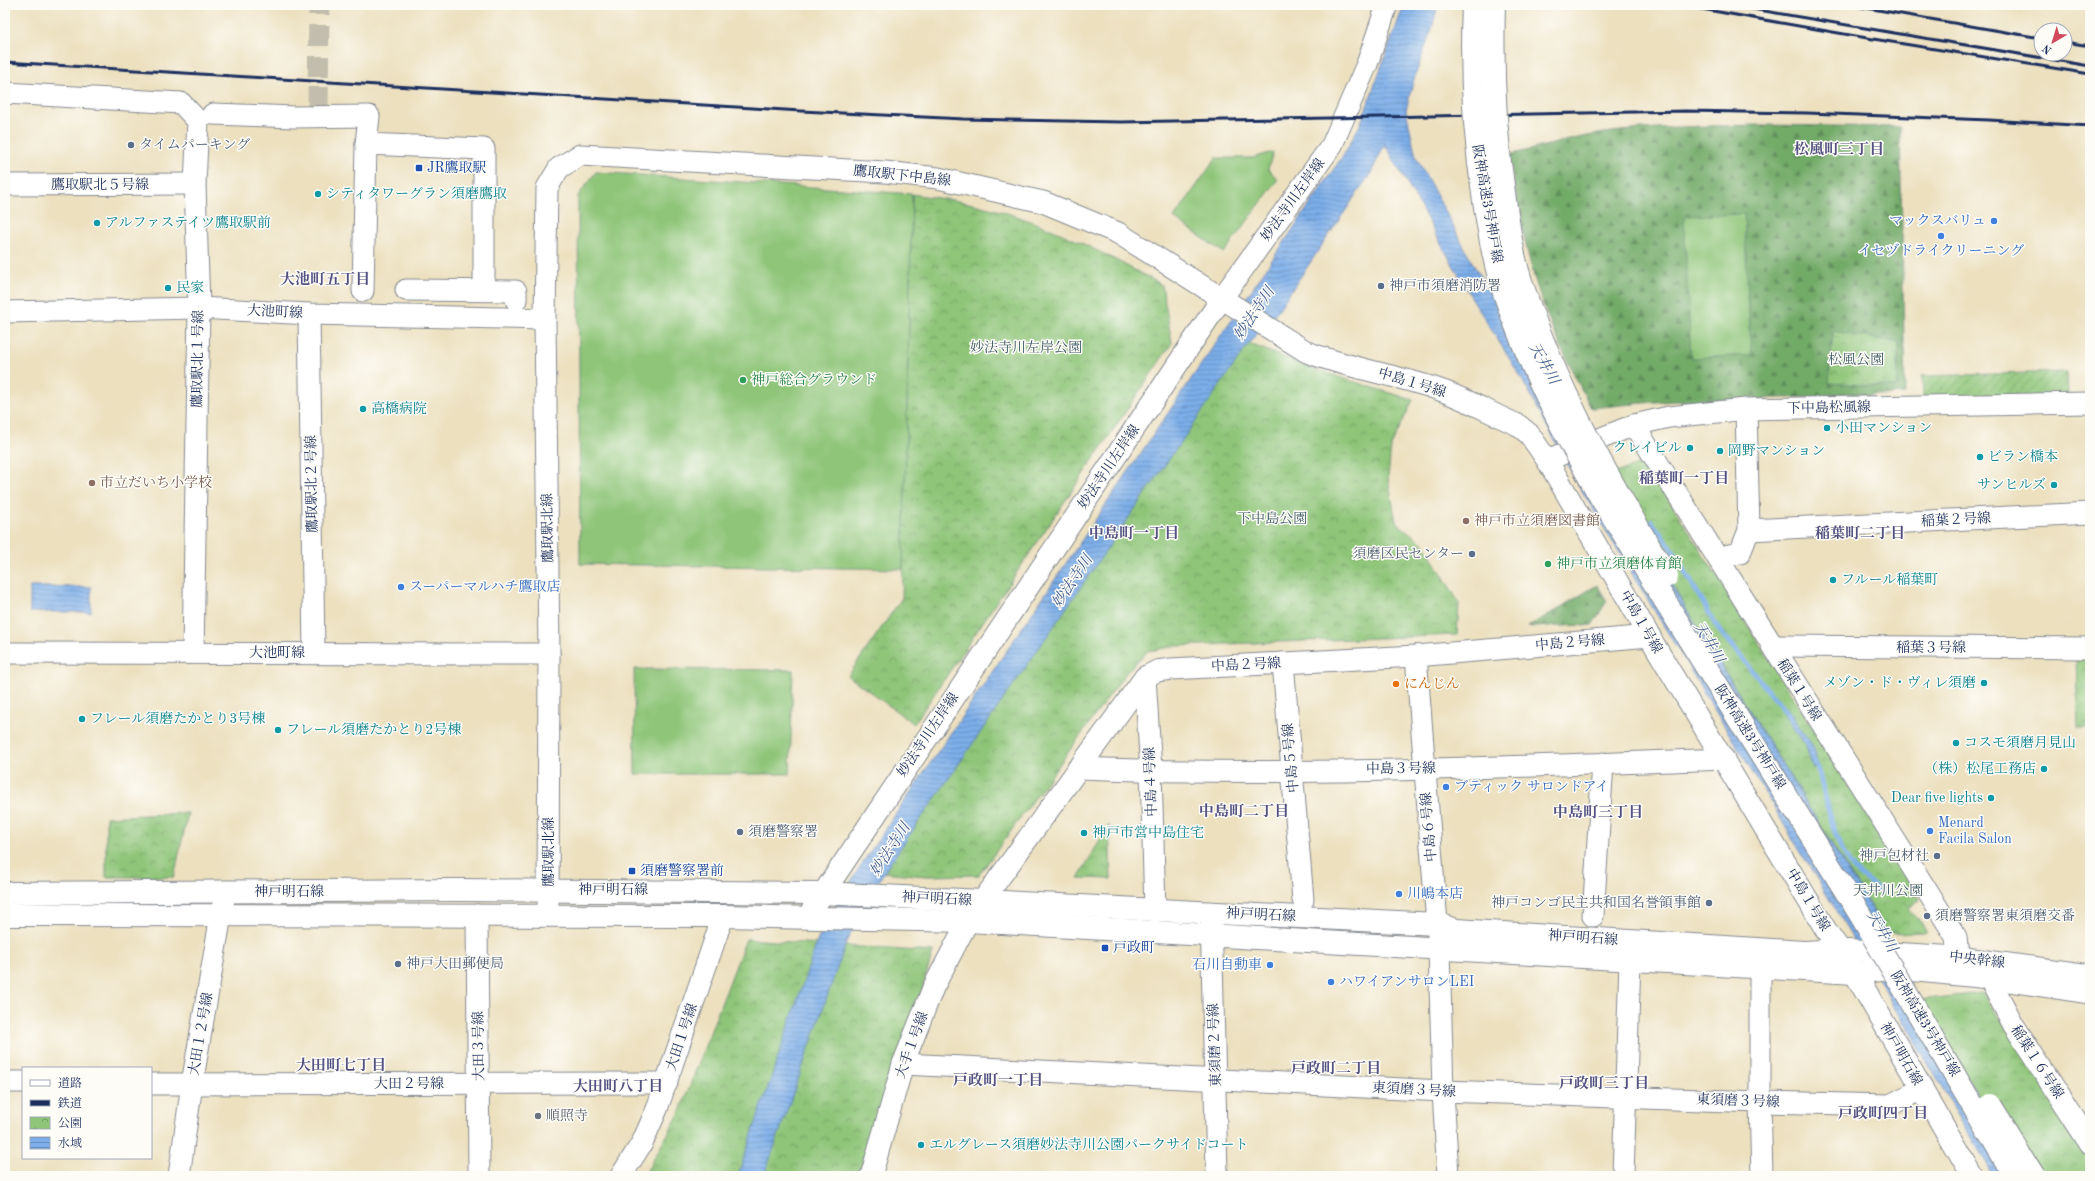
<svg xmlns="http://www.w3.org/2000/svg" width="2095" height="1181" viewBox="0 0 2095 1181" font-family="'Old Standard TT','Noto Serif JP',serif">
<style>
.forest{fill:url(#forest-firs);stroke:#466c63}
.park{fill:url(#park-crowns);stroke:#547a6b}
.garden{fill:url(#garden-furrows);stroke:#547a6b}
.pitch{fill:#8ec578;stroke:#547a6b}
.water{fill:url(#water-rules);stroke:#4c6ea4}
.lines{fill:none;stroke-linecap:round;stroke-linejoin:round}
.stream{stroke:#7daee9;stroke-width:5}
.minor-tunnel{stroke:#c2bdac;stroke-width:21;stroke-dasharray:21 10;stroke-linecap:butt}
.minor-casing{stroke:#84888e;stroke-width:23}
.major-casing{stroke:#84888e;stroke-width:24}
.minor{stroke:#fff;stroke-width:21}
.major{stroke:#fff;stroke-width:22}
.rail{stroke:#1b2f5e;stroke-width:3}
.highway-bridge-casing{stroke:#84888e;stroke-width:24;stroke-linecap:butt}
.highway-bridge{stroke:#fff;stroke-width:22}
.service-dot{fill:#5c6f8a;stroke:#fdfcf7;stroke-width:1.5}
.transit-dot{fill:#1a4fb4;stroke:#fdfcf7;stroke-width:1.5}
.culture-dot{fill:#0f9aa8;stroke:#fdfcf7;stroke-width:1.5}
.shop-dot{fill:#3f7fe0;stroke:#fdfcf7;stroke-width:1.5}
.leisure-dot{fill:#2e9e5b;stroke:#fdfcf7;stroke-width:1.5}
.education-dot{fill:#8d6e63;stroke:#fdfcf7;stroke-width:1.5}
.food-dot{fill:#e8710a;stroke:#fdfcf7;stroke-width:1.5}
.worship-dot{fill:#6b7280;stroke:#fdfcf7;stroke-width:1.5}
.labels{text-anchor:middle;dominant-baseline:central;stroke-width:3;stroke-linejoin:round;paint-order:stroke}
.service-label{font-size:14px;fill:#4e5e75;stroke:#fdfcf7;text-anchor:start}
.transit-label{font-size:14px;fill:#164399;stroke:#fdfcf7;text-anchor:start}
.street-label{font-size:14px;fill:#1b2f5e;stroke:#fdfcf7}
.culture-label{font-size:14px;fill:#0d838f;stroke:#fdfcf7;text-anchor:start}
.shop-label{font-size:14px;fill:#366cbe;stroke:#fdfcf7;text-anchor:start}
.park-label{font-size:14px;fill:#3e5c66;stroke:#fdfcf7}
.leisure-label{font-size:14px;fill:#27864d;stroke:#fdfcf7;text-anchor:start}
.education-label{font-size:14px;fill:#785e54;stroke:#fdfcf7;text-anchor:start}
.food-label{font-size:14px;fill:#c56008;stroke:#fdfcf7;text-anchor:start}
.worship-label{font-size:14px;fill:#5b616d;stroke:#fdfcf7;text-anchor:start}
.neighbourhood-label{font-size:15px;font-weight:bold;fill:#535283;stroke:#fdfcf7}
.water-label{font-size:15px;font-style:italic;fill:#3d5b8f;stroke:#fdfcf7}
</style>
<defs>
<pattern id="forest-firs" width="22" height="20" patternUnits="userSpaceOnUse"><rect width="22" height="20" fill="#72aa68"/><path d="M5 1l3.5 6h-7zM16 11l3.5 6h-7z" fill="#5d8b59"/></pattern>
<pattern id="park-crowns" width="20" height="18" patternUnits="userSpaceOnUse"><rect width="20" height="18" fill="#8ec578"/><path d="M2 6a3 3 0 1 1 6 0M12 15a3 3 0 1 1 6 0" fill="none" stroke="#73a066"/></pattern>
<pattern id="garden-furrows" width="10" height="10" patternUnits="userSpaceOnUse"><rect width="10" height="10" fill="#8ec578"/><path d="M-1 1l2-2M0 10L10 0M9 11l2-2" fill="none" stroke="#73a066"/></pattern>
<pattern id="water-rules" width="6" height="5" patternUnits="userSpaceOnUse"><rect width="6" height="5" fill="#7daee9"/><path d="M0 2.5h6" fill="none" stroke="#668ec0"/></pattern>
</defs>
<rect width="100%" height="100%" fill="#fdfcf7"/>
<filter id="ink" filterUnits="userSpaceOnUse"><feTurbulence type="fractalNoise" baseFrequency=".025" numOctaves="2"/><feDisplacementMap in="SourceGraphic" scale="8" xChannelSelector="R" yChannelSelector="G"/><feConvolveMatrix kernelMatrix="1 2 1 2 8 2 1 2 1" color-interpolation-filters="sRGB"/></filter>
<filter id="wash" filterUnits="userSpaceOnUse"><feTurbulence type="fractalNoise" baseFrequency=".012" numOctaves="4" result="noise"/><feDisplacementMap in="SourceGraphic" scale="16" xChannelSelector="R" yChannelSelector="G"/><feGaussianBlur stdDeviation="0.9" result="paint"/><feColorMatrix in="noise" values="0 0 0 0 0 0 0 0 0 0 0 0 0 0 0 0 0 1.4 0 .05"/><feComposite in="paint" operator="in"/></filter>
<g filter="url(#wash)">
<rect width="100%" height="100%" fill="#ece0bf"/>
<g class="forest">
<path d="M 1762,125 L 1900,127 L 1905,394 L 1654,402 L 1591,408 C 1571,368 1549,327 1536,283 C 1523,241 1517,198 1509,155 C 1541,147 1572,138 1604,133 C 1656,126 1709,126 1762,125 Z"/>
<path d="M 1597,585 L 1607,601 L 1592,625 L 1528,627 Z"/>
</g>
<g class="park">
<path d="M 912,194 C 935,198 959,200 981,206 C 1045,221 1105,254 1162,285 L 1172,343 L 914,724 L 848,676 L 902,598 Z"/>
<path d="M 1833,331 L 1899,343 L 1897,387 L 1829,383 Z"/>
<path d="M 1245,342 L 1310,368 L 1413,400 L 1391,446 L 1388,479 L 1396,522 L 1425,545 L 1459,603 L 1457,635 L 1177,646 L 1148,651 L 1128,670 L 979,875 L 926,876 L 883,872 Z"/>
<path d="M 1645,462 L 1920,899 L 1909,907 L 1927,932 L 1887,933 L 1605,477 Z"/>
<path d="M 2090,656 L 2090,728 L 2078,728 L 2076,657 Z"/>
<path d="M 188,813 L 174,877 L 106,877 L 106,817 Z"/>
<path d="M 1109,825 L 1111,879 L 1078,878 Z"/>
<path d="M 746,939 L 933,952 L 906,1043 L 859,1176 L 644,1176 L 679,1114 Z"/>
<path d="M 1981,993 L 2000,1018 L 2090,1159 L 2090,1176 L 2030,1176 L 1918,1000 Z"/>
</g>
<path class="garden" d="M 2067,372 L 2068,398 L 1923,402 L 1922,376 Z"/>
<g class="pitch">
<path d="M 1273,152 L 1268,169 L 1278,179 L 1224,253 L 1174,218 L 1216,158 L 1253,158 Z"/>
<path d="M 596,172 L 912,194 L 903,569 L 580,564 L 578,196 Z"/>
<path d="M 1744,214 L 1751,355 L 1691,358 L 1684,216 Z"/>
<path d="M 634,669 L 793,670 L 790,774 L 635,774 Z"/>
</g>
<g class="water">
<path d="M 1404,5 L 1438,5 L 1432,28 L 1413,82 L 1406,110 L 1416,157 L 1476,269 L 1886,933 L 1922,1009 L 2028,1176 L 1994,1176 L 1900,1016 L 1582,491 L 1519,374 L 1470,295 L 1385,144 L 1371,173 L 1278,310 L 1250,342 L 882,875 L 847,940 L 764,1176 L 738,1176 L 818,939 L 857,871 L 1344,154 L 1360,125 Z"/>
<rect x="30" y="587" width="61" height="25"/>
<path d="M 1787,709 L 1810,742 L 1819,767 L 1813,769 L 1805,744 L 1782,713 Z"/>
</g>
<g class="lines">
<g class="stream">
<path d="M 1651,521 L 1670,546 L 1719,630 L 1789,716"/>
<path d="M 1815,762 C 1827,795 1830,831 1848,861 C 1856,874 1870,883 1882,892"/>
</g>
</g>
</g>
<g filter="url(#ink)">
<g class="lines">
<path class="minor-tunnel" d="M 318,108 L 319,5"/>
<defs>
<g id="minor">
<path d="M 5,93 L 181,103 L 198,121 L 195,184 L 199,308 L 193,653"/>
<path d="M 213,114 L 294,117 L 369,116 L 366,144 L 484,149 L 484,290"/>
<path d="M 5,185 L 195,184"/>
<path d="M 406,290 L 516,291 L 516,300"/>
<path d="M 363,291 L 366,144"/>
<path d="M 5,312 L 199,308 L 309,314 L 545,319"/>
<path d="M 309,314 L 314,653"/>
<path d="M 1634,425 L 1956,937 L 1958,957"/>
<path d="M 1547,460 L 1634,425 L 1669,417 L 1746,409 L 2090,403"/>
<path d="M 1749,530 L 2090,513"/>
<path d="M 1718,557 L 1740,553 L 1749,530 L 1746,409"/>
<path d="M 1772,646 L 2090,648"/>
<path d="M 5,653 L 549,654"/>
<path d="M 1416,656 L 1439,949 L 1443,1091 L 1448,1176"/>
<path d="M 1283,663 L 1303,900"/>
<path d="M 1145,677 L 1151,771 L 1155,911"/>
<path d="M 1078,768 C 1293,777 1509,767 1724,759"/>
<path d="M 1211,913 L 1217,1176"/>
<path d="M 477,915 L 479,1176"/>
<path d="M 548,915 L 549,654 L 545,319 L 547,188 L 559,168 L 580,155 L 885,172 L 938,178 L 1043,202 L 1118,233 L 1307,352 C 1348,368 1392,374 1434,388 C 1463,397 1490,413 1518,425 L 1529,434 L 1547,460 L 1658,651 L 1826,930 L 1840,950 L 1958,957 L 2090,975"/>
<path d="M 808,916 L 1222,298 L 1332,145 L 1367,64 L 1387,5"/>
<path d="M 1593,916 L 1603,763"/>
<path d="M 1760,967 L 1760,1102 L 1762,1176"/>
<path d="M 1855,973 L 1898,969 L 1989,978 L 2090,993"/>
<path d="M 1989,978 L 2013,1024 L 2090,1143"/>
<path d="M 903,1064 L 1443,1091 L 1760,1102 L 1890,1105 L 1922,1089"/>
<path d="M 5,1082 L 23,1082"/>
<path d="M 151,1084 L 667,1083"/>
<path d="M 179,1176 L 192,1084 L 225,892"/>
<path d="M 621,1176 L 642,1143 L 657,1109 L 723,916"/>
<path d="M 871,1176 L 903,1064 L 933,988 L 968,921 L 1145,677 L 1157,671 L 1171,669 L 1416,656 L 1650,636"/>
<path d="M 1623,1176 L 1630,960"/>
</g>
<g id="major">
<path d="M 5,893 L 458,890 L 822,893 L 1437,924 L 1457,930 L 1804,952 L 1840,950 L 1855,973 L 1972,1176"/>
<path d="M 5,915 L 723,916 L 968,921 L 1855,973"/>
</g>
</defs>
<use href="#minor" class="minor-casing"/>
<use href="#major" class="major-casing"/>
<use href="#minor" class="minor"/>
<use href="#major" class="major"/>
<g class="rail">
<path d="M 1679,5 L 1867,38 L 2090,74"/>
<path d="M 1729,5 L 2090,66"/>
<path d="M 1849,5 L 2041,38"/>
<path d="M 2065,42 L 2090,46"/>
<path d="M 5,62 L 801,111 L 964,119 L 1121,122 L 1686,111 L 1807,113 L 1989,120 L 2090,126"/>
</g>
<defs>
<g id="highway-bridge">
<path d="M 1473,5 C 1470,72 1474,135 1484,201 C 1489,232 1494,264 1504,293 C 1528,365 1563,432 1601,498 L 1861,916 L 2014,1176"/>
<path d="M 1494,5 C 1492,71 1495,135 1505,200 C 1509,229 1513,259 1523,287 C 1557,390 1611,483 1667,576"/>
<path d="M 1990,1106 L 2034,1176"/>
</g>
</defs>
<use href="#highway-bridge" class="highway-bridge-casing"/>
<use href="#highway-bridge" class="highway-bridge"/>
</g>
</g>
<g class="service-dot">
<circle cx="131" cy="145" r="4"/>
<circle cx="1381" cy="286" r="4"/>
<circle cx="1472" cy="554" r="4"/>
<circle cx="740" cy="832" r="4"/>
<circle cx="1937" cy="856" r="4"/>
<circle cx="1709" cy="903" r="4"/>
<circle cx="1927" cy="916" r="4"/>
<circle cx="398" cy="964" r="4"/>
</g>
<g class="transit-dot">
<rect x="415" y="164" width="8" height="8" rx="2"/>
<rect x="628" y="867" width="8" height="8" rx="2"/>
<rect x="1101" y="944" width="8" height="8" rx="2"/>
</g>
<g class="culture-dot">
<circle cx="318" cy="194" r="4"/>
<circle cx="97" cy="223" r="4"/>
<circle cx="168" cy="288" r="4"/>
<circle cx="363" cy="409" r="4"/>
<circle cx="1827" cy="428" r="4"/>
<circle cx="1690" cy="448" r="4"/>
<circle cx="1720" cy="451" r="4"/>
<circle cx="1980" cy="457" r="4"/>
<circle cx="2054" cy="485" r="4"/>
<circle cx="1833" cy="580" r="4"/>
<circle cx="1984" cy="683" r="4"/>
<circle cx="82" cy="719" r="4"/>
<circle cx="278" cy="730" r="4"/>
<circle cx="1956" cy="743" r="4"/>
<circle cx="2044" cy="769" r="4"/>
<circle cx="1991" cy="798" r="4"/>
<circle cx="1084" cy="833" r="4"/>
<circle cx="921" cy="1145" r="4"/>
</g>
<g class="shop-dot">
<circle cx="1994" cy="221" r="4"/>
<circle cx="1941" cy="236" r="4"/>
<circle cx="401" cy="587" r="4"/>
<circle cx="1446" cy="787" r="4"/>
<circle cx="1930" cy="831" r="4"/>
<circle cx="1399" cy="894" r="4"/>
<circle cx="1270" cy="965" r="4"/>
<circle cx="1331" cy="982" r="4"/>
</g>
<g class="leisure-dot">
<circle cx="743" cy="380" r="4"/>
<circle cx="1548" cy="564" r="4"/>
</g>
<g class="education-dot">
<circle cx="92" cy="483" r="4"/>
<circle cx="1466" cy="521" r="4"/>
</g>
<circle class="food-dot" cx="1396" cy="684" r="4"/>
<circle class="worship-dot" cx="538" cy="1116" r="4"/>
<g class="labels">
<g class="service-label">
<text x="139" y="145">タイムパーキング</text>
<text x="1389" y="286">神戸市須磨消防署</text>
<text x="1464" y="554" text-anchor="end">須磨区民センター</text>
<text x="748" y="832">須磨警察署</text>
<text x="1929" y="856" text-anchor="end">神戸包材社</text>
<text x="1701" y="903" text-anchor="end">神戸コンゴ民主共和国名誉領事館</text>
<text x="1935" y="916">須磨警察署東須磨交番</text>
<text x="406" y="964">神戸大田郵便局</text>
</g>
<g class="transit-label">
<text x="427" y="168">JR鷹取駅</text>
<text x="640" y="871">須磨警察署前</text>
<text x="1113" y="948">戸政町</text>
</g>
<g class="street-label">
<text transform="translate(902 176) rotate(6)">鷹取駅下中島線</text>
<text x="100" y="185">鷹取駅北５号線</text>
<text transform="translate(1293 200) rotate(-54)">妙法寺川左岸線</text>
<text transform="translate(1487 204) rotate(80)">阪神高速3号神戸線</text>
<text transform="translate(275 312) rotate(3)">大池町線</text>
<text transform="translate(198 359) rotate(-89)">鷹取駅北１号線</text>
<text transform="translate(1412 383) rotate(17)">中島１号線</text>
<text transform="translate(1829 408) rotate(-1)">下中島松風線</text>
<text transform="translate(1109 467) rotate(-56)">妙法寺川左岸線</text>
<text transform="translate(312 484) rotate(-91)">鷹取駅北２号線</text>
<text transform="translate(1956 520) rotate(-3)">稲葉２号線</text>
<text transform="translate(548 528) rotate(-91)">鷹取駅北線</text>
<text transform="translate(1641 622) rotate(60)">中島１号線</text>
<text transform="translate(1570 643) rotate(-5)">中島２号線</text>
<text x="1931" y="648">稲葉３号線</text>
<text x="277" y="653">大池町線</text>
<text transform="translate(1246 665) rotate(-3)">中島２号線</text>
<text transform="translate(1799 690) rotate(58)">稲葉１号線</text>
<text transform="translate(928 735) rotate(-56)">妙法寺川左岸線</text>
<text transform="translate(1750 737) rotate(58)">阪神高速3号神戸線</text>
<text transform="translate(1291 758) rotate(-95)">中島５号線</text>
<text transform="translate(1401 769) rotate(-1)">中島３号線</text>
<text transform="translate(1151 782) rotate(-92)">中島４号線</text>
<text transform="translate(1429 827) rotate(-95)">中島６号線</text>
<text transform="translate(549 852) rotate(-90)">鷹取駅北線</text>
<text x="613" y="890">神戸明石線</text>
<text x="289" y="892">神戸明石線</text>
<text transform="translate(937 899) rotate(3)">神戸明石線</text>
<text transform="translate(1808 900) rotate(59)">中島１号線</text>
<text transform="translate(1261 915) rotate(3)">神戸明石線</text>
<text transform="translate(1583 938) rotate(4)">神戸明石線</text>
<text transform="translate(1977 960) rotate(7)">中央幹線</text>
<text transform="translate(1925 1024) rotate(59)">阪神高速3号神戸線</text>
<text transform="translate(201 1034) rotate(-80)">大田１２号線</text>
<text transform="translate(682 1037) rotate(-71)">大田１号線</text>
<text transform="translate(912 1045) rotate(-70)">大手１号線</text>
<text transform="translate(1215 1045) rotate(-92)">東須磨２号線</text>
<text transform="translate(479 1046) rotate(-91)">大田３号線</text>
<text transform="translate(1901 1054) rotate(60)">神戸明石線</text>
<text transform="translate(2037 1062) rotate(57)">稲葉１６号線</text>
<text x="409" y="1084">大田２号線</text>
<text transform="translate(1414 1090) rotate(3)">東須磨３号線</text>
<text transform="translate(1738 1101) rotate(2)">東須磨３号線</text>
</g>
<g class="culture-label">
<text x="326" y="194">シティタワーグラン須磨鷹取</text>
<text x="105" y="223">アルファステイツ鷹取駅前</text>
<text x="176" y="288">民家</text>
<text x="371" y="409">高橋病院</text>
<text x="1835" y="428">小田マンション</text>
<text x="1682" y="448" text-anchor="end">クレイビル</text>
<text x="1728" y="451">岡野マンション</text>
<text x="1988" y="457">ビラン橋本</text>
<text x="2046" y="485" text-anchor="end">サンヒルズ</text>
<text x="1841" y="580">フルール稲葉町</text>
<text x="1976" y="683" text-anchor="end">メゾン・ド・ヴィレ須磨</text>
<text x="90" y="719">フレール須磨たかとり3号棟</text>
<text x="286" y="730">フレール須磨たかとり2号棟</text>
<text x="1964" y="743">コスモ須磨月見山</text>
<text x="2036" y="769" text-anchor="end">（株）松尾工務店</text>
<text x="1983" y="798" text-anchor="end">Dear five lights</text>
<text x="1092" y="833">神戸市営中島住宅</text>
<text x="929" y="1145">エルグレース須磨妙法寺川公園パークサイドコート</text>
</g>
<g class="shop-label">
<text x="1986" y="221" text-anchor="end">マックスバリュ</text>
<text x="1941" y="251" text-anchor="middle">イセヅドライクリーニング</text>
<text x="409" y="587">スーパーマルハチ鷹取店</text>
<text x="1454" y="787">ブティック サロンドアイ</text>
<text x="1938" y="823">Menard<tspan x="1938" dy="16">Facila Salon</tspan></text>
<text x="1407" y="894">川嶋本店</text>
<text x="1262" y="965" text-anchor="end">石川自動車</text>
<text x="1339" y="982">ハワイアンサロンLEI</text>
</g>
<g class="park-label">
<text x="1026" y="348">妙法寺川左岸公園</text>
<text x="1856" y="360">松風公園</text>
<text x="1272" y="519">下中島公園</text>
<text x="1888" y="891">天井川公園</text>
</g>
<g class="leisure-label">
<text x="751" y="380">神戸総合グラウンド</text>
<text x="1556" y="564">神戸市立須磨体育館</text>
</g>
<g class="education-label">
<text x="100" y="483">市立だいち小学校</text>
<text x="1474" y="521">神戸市立須磨図書館</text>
</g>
<g class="food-label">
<text x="1404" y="684">にんじん</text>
</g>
<g class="worship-label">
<text x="546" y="1116">順照寺</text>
</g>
<g class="neighbourhood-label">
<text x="1839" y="150">松風町三丁目</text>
<text x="325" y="280">大池町五丁目</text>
<text x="1684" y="479">稲葉町一丁目</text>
<text x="1134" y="534">中島町一丁目</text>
<text x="1860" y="534">稲葉町二丁目</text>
<text x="1244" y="812">中島町二丁目</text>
<text x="1598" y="813">中島町三丁目</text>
<text x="341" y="1066">大田町七丁目</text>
<text x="1336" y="1069">戸政町二丁目</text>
<text x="998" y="1081">戸政町一丁目</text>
<text x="1604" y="1084">戸政町三丁目</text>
<text x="618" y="1087">大田町八丁目</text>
<text x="1883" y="1114">戸政町四丁目</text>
</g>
<g class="water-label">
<text transform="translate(1255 314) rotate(-56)">妙法寺川</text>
<text transform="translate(1543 364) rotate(60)">天井川</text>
<text transform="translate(1073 582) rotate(-56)">妙法寺川</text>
<text transform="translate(1708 643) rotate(59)">天井川</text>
<text transform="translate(891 850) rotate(-57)">妙法寺川</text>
<text transform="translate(1881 932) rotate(60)">天井川</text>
</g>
</g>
<rect width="2095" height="1181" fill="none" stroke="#fdfcf7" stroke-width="20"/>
<rect x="22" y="1067" width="130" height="92" fill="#fdfcf7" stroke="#a3aaba"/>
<rect x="30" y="1080" width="20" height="6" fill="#ffffff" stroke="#a3aaba"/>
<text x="58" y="1087" font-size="12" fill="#1b2f5e">道路</text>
<rect x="30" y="1100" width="20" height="6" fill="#1b2f5e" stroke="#a3aaba"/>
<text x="58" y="1107" font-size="12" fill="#1b2f5e">鉄道</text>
<rect x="30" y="1117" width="20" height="12" fill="url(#park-crowns)" stroke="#a3aaba"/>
<text x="58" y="1127" font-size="12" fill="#1b2f5e">公園</text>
<rect x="30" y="1137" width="20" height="12" fill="url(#water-rules)" stroke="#a3aaba"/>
<text x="58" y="1147" font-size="12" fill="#1b2f5e">水域</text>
<g transform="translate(2053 42) rotate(218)"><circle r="19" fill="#fdfcf7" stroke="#a3aaba"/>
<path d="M0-3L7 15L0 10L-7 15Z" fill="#d1495b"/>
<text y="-6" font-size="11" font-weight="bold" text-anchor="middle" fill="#1b2f5e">N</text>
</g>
</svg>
